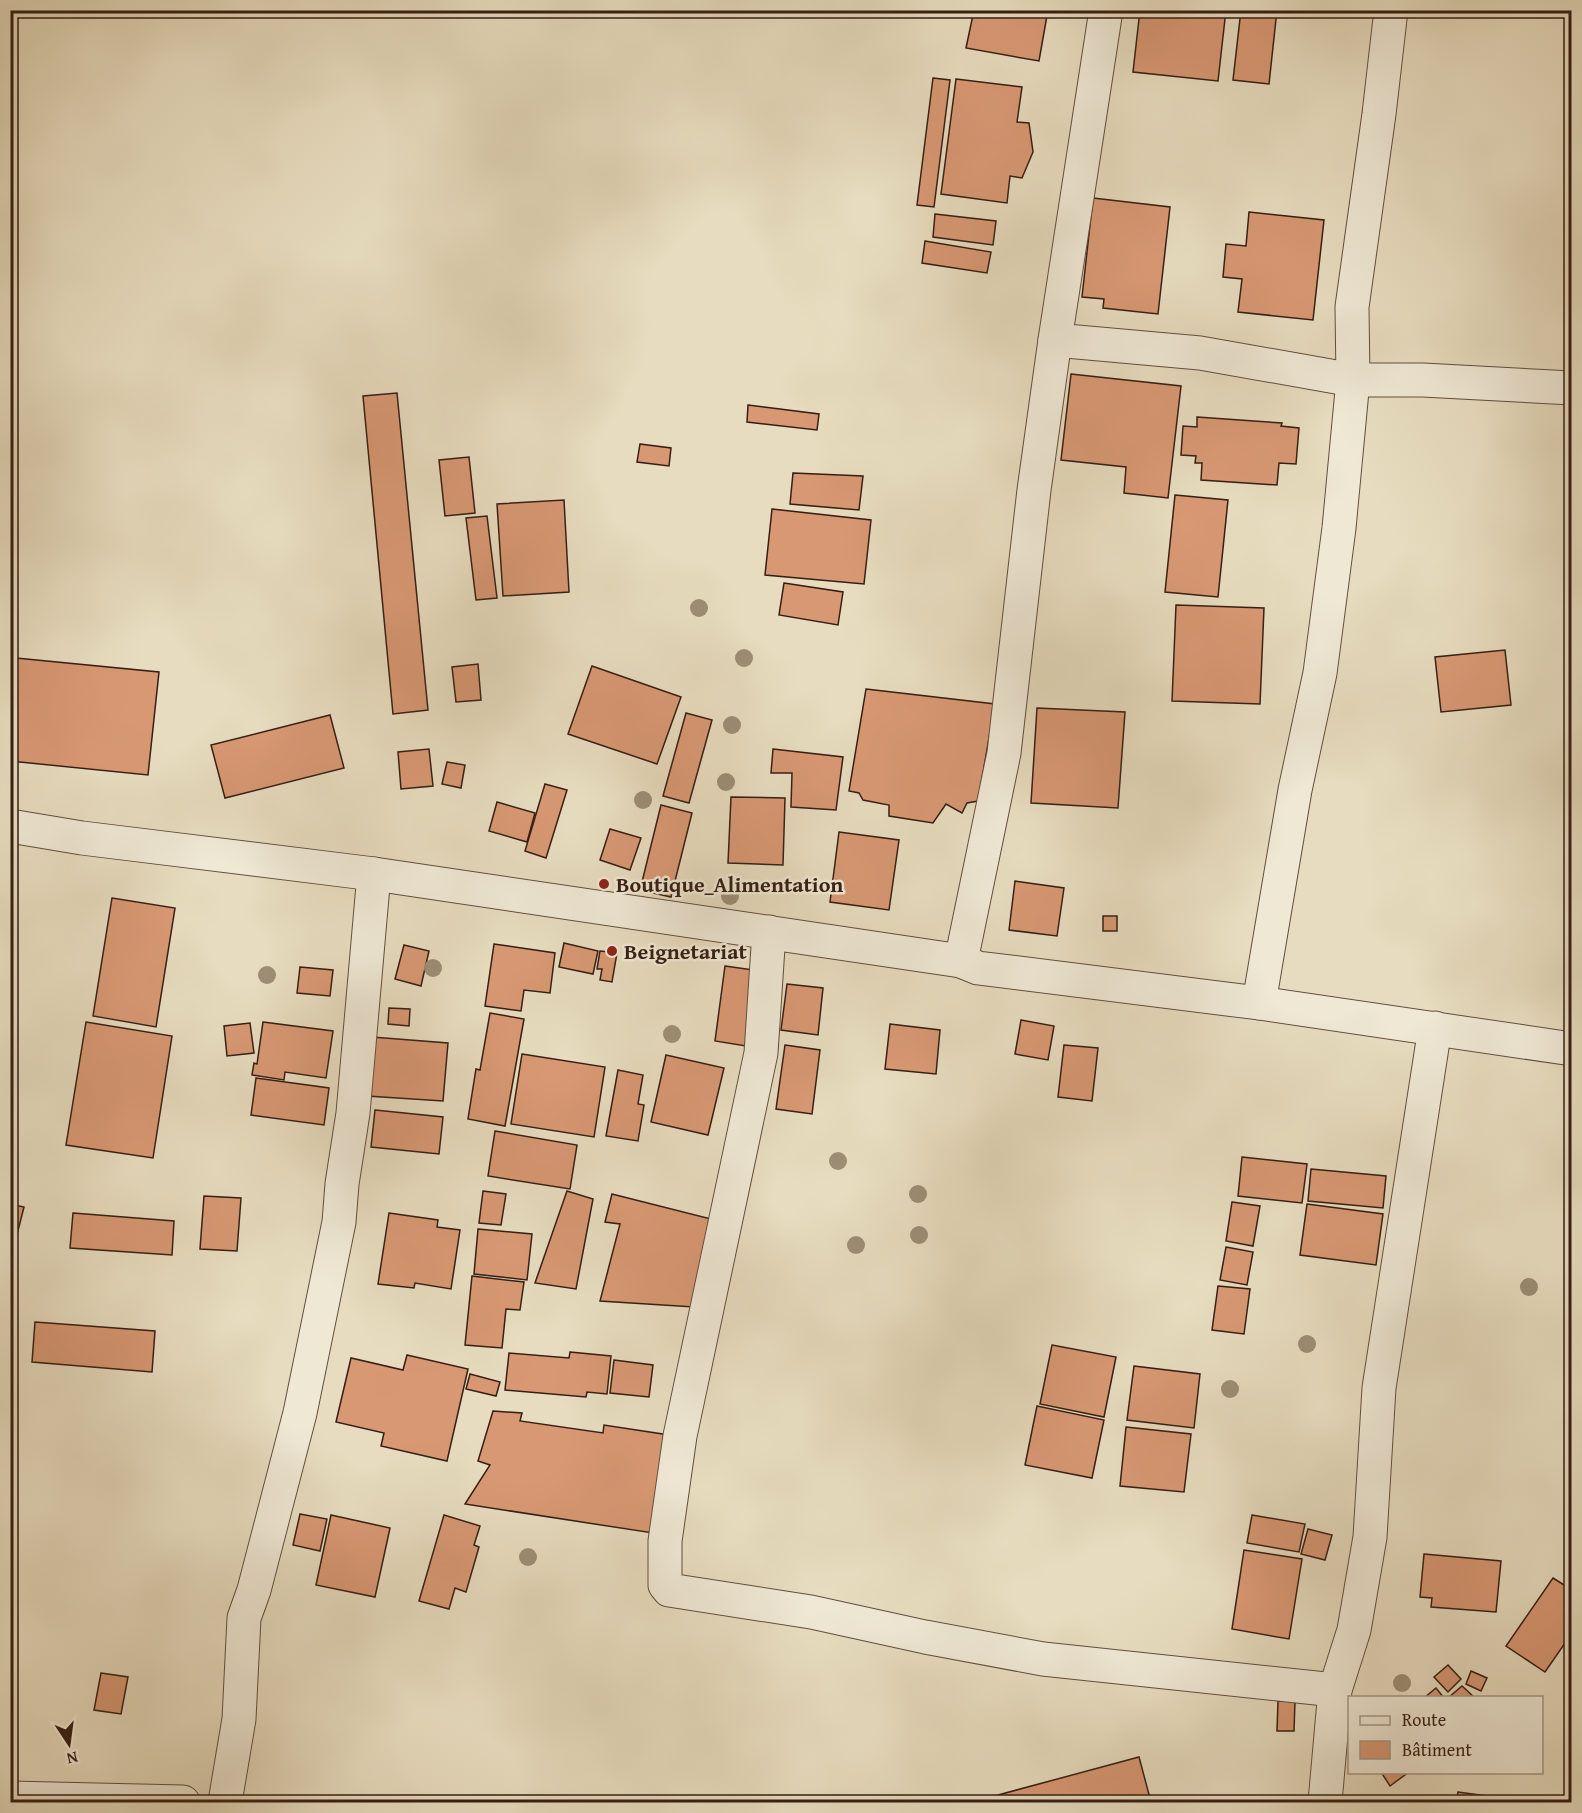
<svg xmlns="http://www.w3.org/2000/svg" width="1582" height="1813" viewBox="0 0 1582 1813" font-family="'Gentium Book Plus',serif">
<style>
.building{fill:#d89874;stroke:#351e13;stroke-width:1.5}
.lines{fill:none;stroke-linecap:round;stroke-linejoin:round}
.minor-casing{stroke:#624e3e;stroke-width:35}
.minor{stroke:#efe8d5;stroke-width:33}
.tree{fill:#9c8e75}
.poi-dot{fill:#8f2418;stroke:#efe8d5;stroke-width:2}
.labels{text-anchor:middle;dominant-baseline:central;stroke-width:5;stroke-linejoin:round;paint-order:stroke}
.poi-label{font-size:22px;font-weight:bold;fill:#351e13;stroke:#efe8d5;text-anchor:start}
</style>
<rect width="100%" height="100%" fill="#e7dcbf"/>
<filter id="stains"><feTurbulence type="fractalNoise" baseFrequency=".00333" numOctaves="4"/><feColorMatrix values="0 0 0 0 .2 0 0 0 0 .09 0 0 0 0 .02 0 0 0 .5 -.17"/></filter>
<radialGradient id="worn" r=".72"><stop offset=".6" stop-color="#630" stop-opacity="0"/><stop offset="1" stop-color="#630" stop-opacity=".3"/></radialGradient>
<g class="building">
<path d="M 974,10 L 1048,10 L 1039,61 L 966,48 Z"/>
<path d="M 1140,10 L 1226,10 L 1218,81 L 1133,72 Z"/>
<path d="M 1241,10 L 1277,10 L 1269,84 L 1233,80 Z"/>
<path d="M 933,78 L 950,80 L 934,207 L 917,205 Z"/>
<path d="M 956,79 L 1022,87 L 1017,122 L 1029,123 L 1033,152 L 1022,178 L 1010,176 L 1007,203 L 941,194 Z"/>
<path d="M 1093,198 L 1170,207 L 1158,314 L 1103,308 L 1104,299 L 1082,297 Z"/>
<path d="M 1249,212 L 1324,220 L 1313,320 L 1238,312 L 1242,279 L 1223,277 L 1226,244 L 1246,246 Z"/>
<path d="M 935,214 L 996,221 L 993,245 L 933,237 Z"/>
<path d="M 925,241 L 991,252 L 987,273 L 922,263 Z"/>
<path d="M 1071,374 L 1181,386 L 1168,498 L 1124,493 L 1126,467 L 1061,460 Z"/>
<path d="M 397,393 L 428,710 L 393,714 L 363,396 Z"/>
<path d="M 748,405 L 819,414 L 817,430 L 747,422 Z"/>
<path d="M 1197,417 L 1282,423 L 1281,426 L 1299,428 L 1296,464 L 1279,463 L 1277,485 L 1201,480 L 1202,463 L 1195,463 L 1196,456 L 1181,455 L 1183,426 L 1197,427 Z"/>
<path d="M 640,444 L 671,448 L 669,466 L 637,462 Z"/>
<path d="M 469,457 L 475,513 L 445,516 L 439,460 Z"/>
<path d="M 793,473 L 863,476 L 859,510 L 790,504 Z"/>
<path d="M 1175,495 L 1228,500 L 1218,597 L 1165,592 Z"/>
<path d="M 564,500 L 569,592 L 503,596 L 497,504 Z"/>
<path d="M 772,509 L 871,520 L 864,584 L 765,575 Z"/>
<path d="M 487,516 L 497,598 L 476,600 L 466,518 Z"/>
<path d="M 784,583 L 843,592 L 838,625 L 779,615 Z"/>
<path d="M 1176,605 L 1264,608 L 1260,704 L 1172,701 Z"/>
<path d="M 1505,650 L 1511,705 L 1441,712 L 1435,657 Z"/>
<path d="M 16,658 L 159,672 L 148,775 L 10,761 L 10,708 Z"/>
<path d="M 478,664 L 481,700 L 456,702 L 452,667 Z"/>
<path d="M 592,666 L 681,697 L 657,764 L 568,734 Z"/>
<path d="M 866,689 L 995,704 L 978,801 L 967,803 L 962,813 L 946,804 L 933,823 L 889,816 L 889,805 L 863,800 L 859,793 L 849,791 Z"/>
<path d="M 1037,708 L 1125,712 L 1118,808 L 1031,803 Z"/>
<path d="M 686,713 L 712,720 L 689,803 L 663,796 Z"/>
<path d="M 330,715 L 344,768 L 225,798 L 211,745 Z"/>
<path d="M 429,749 L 433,786 L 401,789 L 398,752 Z"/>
<path d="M 773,749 L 843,757 L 836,810 L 791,807 L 792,773 L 771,773 Z"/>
<path d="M 447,762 L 465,765 L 461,788 L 442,784 Z"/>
<path d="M 545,784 L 567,790 L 546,858 L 525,851 Z"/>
<path d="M 731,797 L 785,798 L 783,865 L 728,863 Z"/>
<path d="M 497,802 L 535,813 L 527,842 L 489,831 Z"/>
<path d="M 661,805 L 692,813 L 671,897 L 640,890 Z"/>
<path d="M 610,829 L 641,838 L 630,870 L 600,860 Z"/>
<path d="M 839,832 L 899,840 L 889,910 L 830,902 Z"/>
<path d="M 1015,881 L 1064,888 L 1057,936 L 1009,930 Z"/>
<path d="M 112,898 L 175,908 L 156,1027 L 93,1016 Z"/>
<rect x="1103" y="916" width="14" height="15"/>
<path d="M 564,943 L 598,951 L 593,974 L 559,967 Z"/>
<path d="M 494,944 L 555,953 L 550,993 L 524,990 L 521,1011 L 485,1006 Z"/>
<path d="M 404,945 L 429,951 L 421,986 L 395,979 Z"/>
<path d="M 600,951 L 617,953 L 612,982 L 600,980 L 602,969 L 597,969 Z"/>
<path d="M 725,966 L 768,972 L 758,1048 L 715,1041 Z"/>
<path d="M 300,967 L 333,970 L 330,996 L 297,993 Z"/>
<path d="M 787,984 L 823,988 L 818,1035 L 781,1030 Z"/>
<path d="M 389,1008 L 410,1009 L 409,1026 L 388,1024 Z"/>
<path d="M 490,1013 L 524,1019 L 505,1126 L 468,1119 L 476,1069 L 480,1070 Z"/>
<path d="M 1021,1020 L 1054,1026 L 1048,1060 L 1015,1054 Z"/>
<path d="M 86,1022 L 172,1036 L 153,1158 L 66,1145 Z"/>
<path d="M 263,1022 L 333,1031 L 326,1078 L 285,1072 L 284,1080 L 252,1075 L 254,1063 L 257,1064 Z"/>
<path d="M 250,1023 L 254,1053 L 227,1056 L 224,1026 Z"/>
<path d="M 890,1024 L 940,1030 L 936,1074 L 885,1069 Z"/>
<path d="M 372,1037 L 448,1043 L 443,1101 L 367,1096 Z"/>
<path d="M 785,1045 L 820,1050 L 812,1114 L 776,1109 Z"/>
<path d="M 1064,1045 L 1098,1048 L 1092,1101 L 1058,1097 Z"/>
<path d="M 522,1054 L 605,1067 L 594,1137 L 511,1124 Z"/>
<path d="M 666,1055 L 724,1068 L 708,1135 L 651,1122 Z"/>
<path d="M 618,1070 L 643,1075 L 638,1104 L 644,1105 L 638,1141 L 606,1136 Z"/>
<path d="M 256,1078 L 329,1088 L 324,1125 L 251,1115 Z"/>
<path d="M 375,1110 L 443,1117 L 439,1154 L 371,1147 Z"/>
<path d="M 495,1131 L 577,1145 L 570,1189 L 488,1176 Z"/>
<path d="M 1242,1157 L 1307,1164 L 1302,1203 L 1238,1196 Z"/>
<path d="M 1311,1169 L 1386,1176 L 1383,1208 L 1308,1201 Z"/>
<path d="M 483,1191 L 506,1194 L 501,1225 L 479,1223 Z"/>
<path d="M 567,1191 L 593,1199 L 576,1289 L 535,1283 Z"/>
<path d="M 612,1194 L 715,1220 L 694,1307 L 600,1301 L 620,1224 L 605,1222 Z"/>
<path d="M 204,1196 L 241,1198 L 237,1251 L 200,1249 Z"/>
<path d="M 1232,1202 L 1260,1206 L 1253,1246 L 1226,1241 Z"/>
<path d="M 10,1204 L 24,1207 L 10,1262 Z"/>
<path d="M 1307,1204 L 1383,1214 L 1376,1265 L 1300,1255 Z"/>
<path d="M 73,1213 L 174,1221 L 172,1255 L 70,1248 Z"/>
<path d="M 389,1213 L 438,1220 L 437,1227 L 460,1230 L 451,1289 L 415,1283 L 414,1288 L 378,1284 Z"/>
<path d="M 478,1229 L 532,1234 L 527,1280 L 474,1274 Z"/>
<path d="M 1226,1247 L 1253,1252 L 1247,1285 L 1220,1280 Z"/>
<path d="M 472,1276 L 524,1282 L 520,1310 L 506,1309 L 502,1348 L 465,1345 Z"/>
<path d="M 1218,1286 L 1250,1289 L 1244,1334 L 1212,1330 Z"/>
<path d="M 35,1322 L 155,1331 L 152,1372 L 32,1362 Z"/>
<path d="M 1052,1345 L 1116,1357 L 1104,1417 L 1040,1404 Z"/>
<path d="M 570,1352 L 611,1356 L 607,1394 L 587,1392 L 586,1397 L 505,1390 L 509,1353 L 569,1358 Z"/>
<path d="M 407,1355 L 468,1369 L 447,1461 L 381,1446 L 384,1433 L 336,1422 L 351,1358 L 403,1370 Z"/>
<path d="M 614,1360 L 653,1365 L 649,1397 L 610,1393 Z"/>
<path d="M 1134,1366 L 1200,1374 L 1194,1428 L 1127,1420 Z"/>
<path d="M 470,1374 L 500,1382 L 496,1396 L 466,1389 Z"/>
<path d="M 1037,1406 L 1104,1420 L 1092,1478 L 1025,1465 Z"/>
<path d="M 493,1411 L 522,1413 L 520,1421 L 603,1433 L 604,1425 L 669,1435 L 653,1533 L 465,1504 L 490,1465 L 478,1461 Z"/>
<path d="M 1126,1427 L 1191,1434 L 1184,1492 L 1120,1486 Z"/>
<path d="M 300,1514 L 327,1519 L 320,1551 L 293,1545 Z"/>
<path d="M 331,1515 L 390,1528 L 375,1597 L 316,1585 Z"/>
<path d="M 444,1515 L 480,1526 L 474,1545 L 479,1547 L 466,1592 L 455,1588 L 449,1609 L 419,1601 Z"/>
<path d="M 1252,1515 L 1305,1524 L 1299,1552 L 1247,1543 Z"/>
<path d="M 1308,1529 L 1332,1535 L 1325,1560 L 1301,1554 Z"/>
<path d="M 1244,1550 L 1302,1559 L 1289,1639 L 1232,1629 Z"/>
<path d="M 1424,1554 L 1501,1561 L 1496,1612 L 1431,1607 L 1432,1598 L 1420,1597 Z"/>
<path d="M 1553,1578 L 1572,1590 L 1572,1633 L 1545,1672 L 1506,1646 Z"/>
<path d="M 1448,1665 L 1461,1679 L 1448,1692 L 1434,1677 Z"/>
<path d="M 1471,1671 L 1487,1678 L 1481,1691 L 1466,1684 Z"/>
<path d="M 101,1673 L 128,1677 L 121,1714 L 94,1710 Z"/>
<path d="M 1462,1686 L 1475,1698 L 1448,1698 Z"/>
<path d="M 1436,1688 L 1444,1698 L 1424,1698 Z"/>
<path d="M 1278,1701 L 1295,1701 L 1294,1731 L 1277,1731 Z"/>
<path d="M 1139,1757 L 1151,1802 L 972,1802 Z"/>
<path d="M 1381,1772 L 1409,1772 L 1390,1786 Z"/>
<path d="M 1458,1792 L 1517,1800 L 1516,1802 L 1456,1802 Z"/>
</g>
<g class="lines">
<defs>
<g id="minor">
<path d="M 1106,10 L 1055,340 L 1200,353 L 1353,380 L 1423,380 L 1572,388"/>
<path d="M 10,826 L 82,838 L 374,874 L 961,961 L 978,968 L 1259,1003 L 1572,1049"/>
<path d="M 769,932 L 761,1053 L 680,1436 L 665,1541 L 665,1585 L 669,1590 L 811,1612 L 925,1637 L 1043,1659 L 1335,1690"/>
<path d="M 961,961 L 1004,753 L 1034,490 L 1055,340"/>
<path d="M 1259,1003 L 1295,790 L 1320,673 L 1339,528 L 1353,380 L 1352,307 L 1379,114 L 1391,10"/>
<path d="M 10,1798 L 183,1802"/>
<path d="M 225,1802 L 239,1719 L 244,1618 L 254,1590 L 300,1413 L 339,1222 L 342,1184 L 353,1113 L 374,874"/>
<path d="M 1325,1802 L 1335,1690 L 1354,1630 L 1370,1537 L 1379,1388 L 1435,1028"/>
</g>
</defs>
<use href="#minor" class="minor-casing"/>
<use href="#minor" class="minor"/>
</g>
<g class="tree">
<circle cx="699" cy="608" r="9"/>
<circle cx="744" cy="658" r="9"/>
<circle cx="732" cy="725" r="9"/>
<circle cx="726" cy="782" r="9"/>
<circle cx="643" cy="800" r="9"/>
<circle cx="730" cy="896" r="9"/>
<circle cx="433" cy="968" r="9"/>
<circle cx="267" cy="975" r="9"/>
<circle cx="672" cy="1034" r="9"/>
<circle cx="838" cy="1161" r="9"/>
<circle cx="918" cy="1194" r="9"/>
<circle cx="919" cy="1235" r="9"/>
<circle cx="856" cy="1245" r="9"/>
<circle cx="1529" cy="1287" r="9"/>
<circle cx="1307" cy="1344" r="9"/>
<circle cx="1230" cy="1389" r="9"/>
<circle cx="528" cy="1557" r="9"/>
<circle cx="1402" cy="1683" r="9"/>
</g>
<g class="poi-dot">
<circle cx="604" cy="884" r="6"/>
<circle cx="612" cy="951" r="6"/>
</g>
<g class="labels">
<g class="poi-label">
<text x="616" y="884">Boutique_Alimentation</text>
<text x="624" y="951">Beignetariat</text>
</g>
</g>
<rect width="1582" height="1813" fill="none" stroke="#e7dcbf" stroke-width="36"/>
<rect x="12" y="12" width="1558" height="1789" fill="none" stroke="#351e13" stroke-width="3"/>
<rect x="18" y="18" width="1546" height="1777" fill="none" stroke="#351e13" stroke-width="1.5"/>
<rect x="1348" y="1696" width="195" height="78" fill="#efe8d5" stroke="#a59787" stroke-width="1.5"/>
<rect x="1360" y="1716" width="30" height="9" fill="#efe8d5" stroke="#a59787" stroke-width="1.5"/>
<text x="1402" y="1726" font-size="18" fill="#351e13">Route</text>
<rect x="1360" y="1741" width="30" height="18" fill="#d89874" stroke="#a59787" stroke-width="1.5"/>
<text x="1402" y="1756" font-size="18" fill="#351e13">Bâtiment</text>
<g transform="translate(69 1744) rotate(167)" stroke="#efe8d5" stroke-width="4.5" paint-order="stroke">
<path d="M0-4.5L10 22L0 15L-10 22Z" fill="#351e13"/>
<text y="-9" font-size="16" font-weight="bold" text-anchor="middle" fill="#351e13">N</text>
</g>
<rect width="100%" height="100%" filter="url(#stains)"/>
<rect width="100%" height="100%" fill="url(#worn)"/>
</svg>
